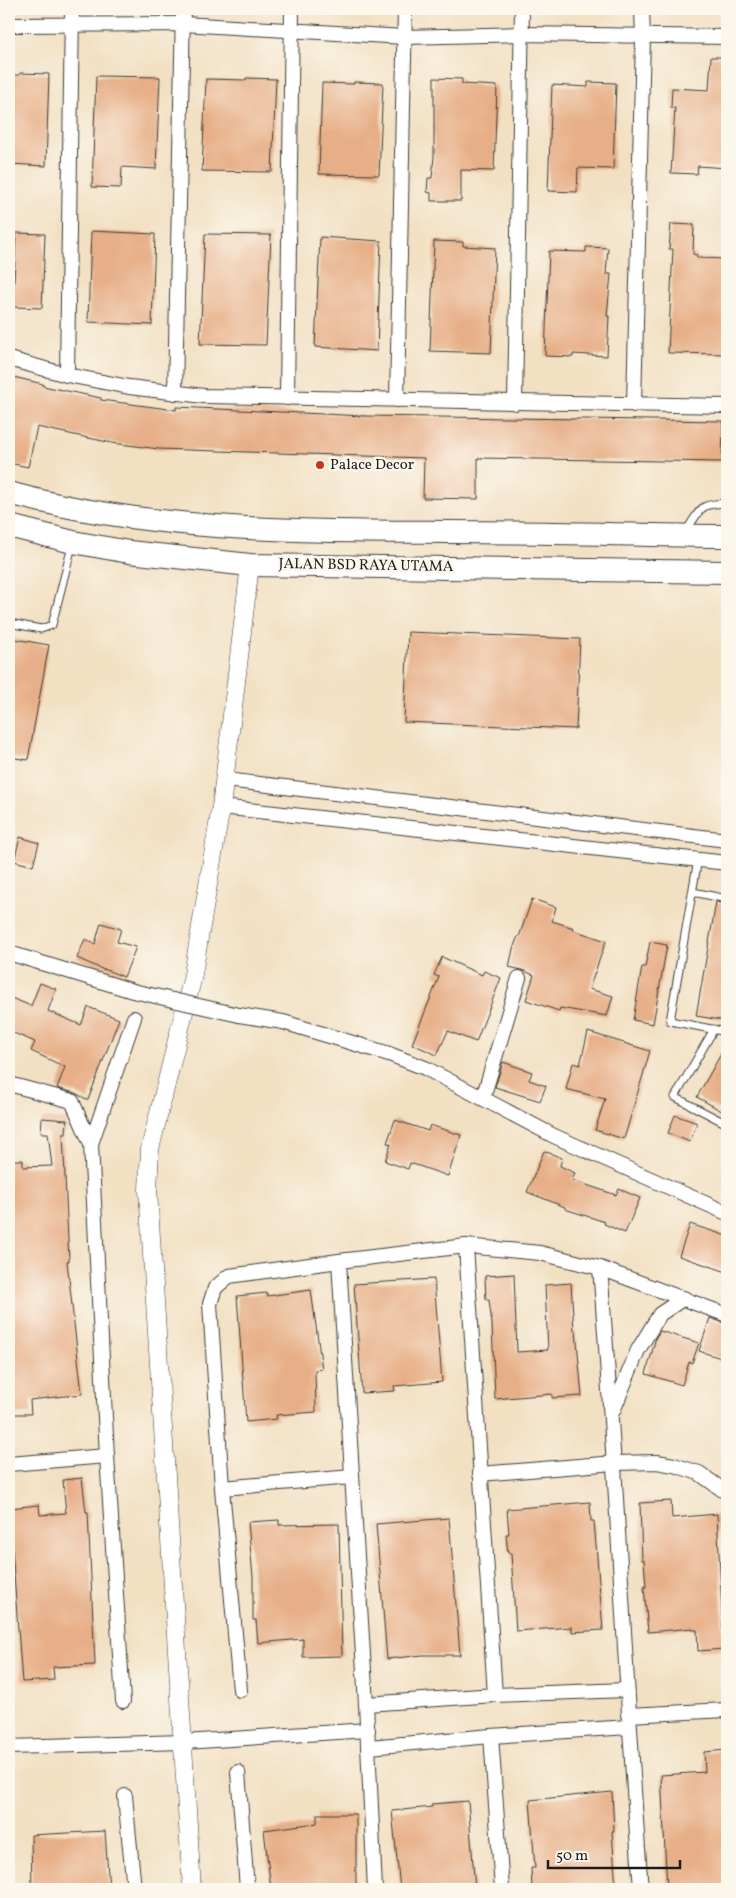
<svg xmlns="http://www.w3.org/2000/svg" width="736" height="1898" viewBox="0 0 736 1898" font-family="Vollkorn,serif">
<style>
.building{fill:#e7af87}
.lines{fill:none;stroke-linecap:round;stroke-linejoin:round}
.service-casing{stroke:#3c3935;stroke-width:9}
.minor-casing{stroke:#3c3935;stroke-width:16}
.tertiary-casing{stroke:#3c3935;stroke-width:19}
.primary-casing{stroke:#3c3935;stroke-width:24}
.service{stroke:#fff;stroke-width:7}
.minor{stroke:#fff;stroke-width:14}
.tertiary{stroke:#fff;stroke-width:18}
.primary{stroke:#fff;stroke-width:22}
.minor-bridge-casing{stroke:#3c3935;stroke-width:16;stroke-linecap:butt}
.minor-bridge{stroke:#fff;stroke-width:14}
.poi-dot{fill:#c8321e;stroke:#fbf7ec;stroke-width:2}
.labels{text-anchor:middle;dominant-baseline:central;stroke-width:5;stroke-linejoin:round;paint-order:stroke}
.poi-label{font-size:15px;fill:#1c1c1c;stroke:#fbf7ec;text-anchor:start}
.street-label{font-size:15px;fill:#1c1c1c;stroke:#fbf7ec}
</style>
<rect width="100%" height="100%" fill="#fbf7ec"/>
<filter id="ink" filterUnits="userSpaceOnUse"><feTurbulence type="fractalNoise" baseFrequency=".02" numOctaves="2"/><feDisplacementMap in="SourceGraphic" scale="10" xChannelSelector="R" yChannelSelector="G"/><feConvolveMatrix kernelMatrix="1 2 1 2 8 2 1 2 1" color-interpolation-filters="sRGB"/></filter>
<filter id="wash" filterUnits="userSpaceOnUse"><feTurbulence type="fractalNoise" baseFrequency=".0096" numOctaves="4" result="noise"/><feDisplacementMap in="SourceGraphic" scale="20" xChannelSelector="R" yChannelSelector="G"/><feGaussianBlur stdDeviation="1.12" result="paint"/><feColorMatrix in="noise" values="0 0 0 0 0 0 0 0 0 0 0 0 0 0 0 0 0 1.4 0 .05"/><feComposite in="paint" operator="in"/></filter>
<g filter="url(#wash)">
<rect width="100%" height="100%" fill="#f2e0c3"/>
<g id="blocks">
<g class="building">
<path d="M 711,57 L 727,57 L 727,168 L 698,166 L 697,174 L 671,173 L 675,108 L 671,108 L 672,88 L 709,90 Z"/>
<path d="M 20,73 L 49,74 L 46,166 L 9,164 L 9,75 L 20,75 Z"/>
<path d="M 96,76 L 160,77 L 156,169 L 122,167 L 121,188 L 92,187 Z"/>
<path d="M 246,78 L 276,79 L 272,172 L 202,171 L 206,79 L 246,80 Z"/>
<path d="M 434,78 L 462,79 L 462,84 L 497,86 L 494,171 L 461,170 L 461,201 L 431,201 L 431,193 L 427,192 L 428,178 L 432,178 L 434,156 Z"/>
<path d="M 354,82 L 383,83 L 379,175 L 319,174 L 322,83 L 354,84 Z"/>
<path d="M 588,82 L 616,83 L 613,169 L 578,168 L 577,192 L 548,191 L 552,85 L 588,87 Z"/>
<path d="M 671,224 L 694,225 L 693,254 L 697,255 L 697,258 L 727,259 L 727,354 L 668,353 L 673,249 L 669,249 Z"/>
<path d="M 91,231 L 155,234 L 152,325 L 88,322 Z"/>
<path d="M 16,233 L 45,234 L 42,308 L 13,307 Z"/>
<path d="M 205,234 L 271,235 L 266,345 L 200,344 Z"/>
<path d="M 320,237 L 381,241 L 377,351 L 315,347 Z"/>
<path d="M 434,241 L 463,242 L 463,246 L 495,248 L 491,353 L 430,351 Z"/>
<path d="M 586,247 L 608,248 L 606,274 L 611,274 L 607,316 L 609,316 L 607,356 L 573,354 L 573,357 L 545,356 L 549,251 L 586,252 Z"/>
<path d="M 9,376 L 43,384 L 43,386 L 101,398 L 101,400 L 176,410 L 176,407 L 365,416 L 723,421 L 722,462 L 478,458 L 478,499 L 423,498 L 424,458 L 159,449 L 112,443 L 37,427 L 28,467 L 9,463 Z"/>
<path d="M 408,632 L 580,639 L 576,729 L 404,722 Z"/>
<path d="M 9,638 L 49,645 L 28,760 L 9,757 Z"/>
<path d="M 20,837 L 39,843 L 33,866 L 14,861 Z"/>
<path d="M 532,899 L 556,907 L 552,921 L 574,928 L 573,930 L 606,941 L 589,989 L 613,996 L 607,1016 L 560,1008 L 559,1011 L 526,1000 L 534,975 L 522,970 L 509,967 L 513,949 L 518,936 L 519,937 Z"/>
<path d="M 716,902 L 727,904 L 727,1021 L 696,1016 Z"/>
<path d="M 101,923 L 121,929 L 117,942 L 136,947 L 124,977 L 104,969 L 104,970 L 77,958 L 85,939 L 95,944 Z"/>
<path d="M 650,942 L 667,945 L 653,1024 L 633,1020 L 642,967 L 645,967 Z"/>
<path d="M 442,957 L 482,975 L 484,971 L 501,978 L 476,1042 L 448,1031 L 437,1055 L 412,1044 L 439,977 L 434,975 Z"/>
<path d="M 40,983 L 56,989 L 48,1011 L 81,1025 L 88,1007 L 119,1019 L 88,1100 L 75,1093 L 57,1088 L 65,1067 L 31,1051 L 35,1042 L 9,1031 L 9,997 L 31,1006 Z"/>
<path d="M 588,1032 L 650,1051 L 624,1139 L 595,1130 L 605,1099 L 566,1089 L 573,1063 L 580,1065 Z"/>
<path d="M 727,1043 L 727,1114 L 697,1097 Z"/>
<path d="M 503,1062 L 532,1072 L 529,1080 L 546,1086 L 540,1101 L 495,1087 Z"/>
<path d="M 675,1115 L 697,1123 L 690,1142 L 668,1133 Z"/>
<path d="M 42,1118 L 67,1120 L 66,1134 L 63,1134 L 69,1261 L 67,1261 L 82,1394 L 30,1400 L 31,1414 L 9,1414 L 9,1160 L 23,1160 L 23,1167 L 52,1166 L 48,1133 L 41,1133 Z"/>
<path d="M 395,1120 L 428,1131 L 430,1125 L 461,1135 L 448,1176 L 410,1163 L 408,1169 L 385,1161 L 391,1144 L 387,1143 Z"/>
<path d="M 544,1151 L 562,1158 L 560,1166 L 575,1173 L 572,1180 L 616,1195 L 619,1189 L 640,1198 L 625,1233 L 604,1224 L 605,1222 L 565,1209 L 565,1207 L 527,1192 Z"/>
<path d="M 690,1224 L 727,1236 L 727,1272 L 679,1256 Z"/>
<path d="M 514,1274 L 517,1352 L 548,1350 L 545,1285 L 571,1283 L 574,1331 L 576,1331 L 582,1396 L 552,1398 L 552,1394 L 495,1399 L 492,1324 L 489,1300 L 486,1300 L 485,1276 Z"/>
<path d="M 434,1279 L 442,1382 L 394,1386 L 395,1391 L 362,1393 L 354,1284 Z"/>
<path d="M 311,1290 L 322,1369 L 315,1370 L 316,1412 L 276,1415 L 277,1419 L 246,1422 L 237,1296 L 267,1293 L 267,1296 Z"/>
<path d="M 710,1318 L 727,1324 L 727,1360 L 699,1351 Z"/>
<path d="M 660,1331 L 699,1343 L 692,1363 L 689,1362 L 682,1385 L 646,1374 L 656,1337 Z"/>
<path d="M 82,1478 L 86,1512 L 88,1512 L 95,1665 L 53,1667 L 54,1680 L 22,1682 L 9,1508 L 39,1505 L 40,1515 L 66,1513 L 63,1480 Z"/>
<path d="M 671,1501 L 672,1518 L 717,1514 L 724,1649 L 698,1651 L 697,1630 L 693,1630 L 693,1628 L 648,1632 L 644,1587 L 646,1587 L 644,1560 L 642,1560 L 640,1503 Z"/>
<path d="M 590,1502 L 591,1521 L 594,1521 L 603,1630 L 572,1632 L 572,1627 L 516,1631 L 511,1553 L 508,1553 L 506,1534 L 509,1534 L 507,1509 Z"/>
<path d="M 449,1518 L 460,1655 L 423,1655 L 387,1659 L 376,1524 Z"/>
<path d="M 279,1520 L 279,1525 L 339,1524 L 342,1656 L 303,1657 L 303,1639 L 258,1643 L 256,1620 L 253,1620 L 253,1577 L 248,1522 Z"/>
<path d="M 727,1750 L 727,1889 L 667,1889 L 661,1775 L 705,1772 L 704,1752 Z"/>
<path d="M 612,1792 L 614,1831 L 612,1831 L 616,1889 L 532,1889 L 531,1868 L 535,1868 L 530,1800 Z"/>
<path d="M 468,1801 L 475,1889 L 400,1889 L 392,1811 L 432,1807 L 432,1804 Z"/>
<path d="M 317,1814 L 356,1814 L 356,1889 L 271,1889 L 264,1830 L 317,1823 Z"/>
<path d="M 105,1831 L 109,1889 L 32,1889 L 31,1835 Z"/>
</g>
</g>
</g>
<g filter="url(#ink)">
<use href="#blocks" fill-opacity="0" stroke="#3c3935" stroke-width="1"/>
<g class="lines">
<defs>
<g id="service">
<path d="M 686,531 C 702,508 698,504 727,503"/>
<path d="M 9,623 L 41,629 L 52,625 L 72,546"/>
<path d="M 698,859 L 670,1021 L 727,1032"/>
<path d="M 693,892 L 727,899"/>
<path d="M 714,1029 L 675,1097 L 727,1124"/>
</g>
<g id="minor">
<path d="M 9,25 L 183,24 L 404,37 L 521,34 L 727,37"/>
<path d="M 9,359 L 67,375 L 129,387 L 204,396 L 727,406"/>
<path d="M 67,375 L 72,9"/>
<path d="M 175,393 L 183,9"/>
<path d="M 287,398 L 292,9"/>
<path d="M 397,400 L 405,9"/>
<path d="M 515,403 L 522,9"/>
<path d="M 634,405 L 643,37 L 642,9"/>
<path d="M 226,780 L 727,840"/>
<path d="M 221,807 L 727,863"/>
<path d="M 9,953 L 133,991"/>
<path d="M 239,1015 L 283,1022 L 389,1054 L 425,1068 L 554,1136 L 727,1213"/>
<path d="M 9,1084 L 72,1101 L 91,1144 L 107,1456 L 123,1701"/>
<path d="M 483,1098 L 519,978"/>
<path d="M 91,1144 L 134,1018"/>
<path d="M 466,1246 L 495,1695"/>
<path d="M 339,1261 L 366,1704 L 375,1889"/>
<path d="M 600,1268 C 617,1475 625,1682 641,1889"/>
<path d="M 613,1411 L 638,1350 L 660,1314 L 684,1298"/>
<path d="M 9,1464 L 107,1456"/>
<path d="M 480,1474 L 615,1463 L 657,1462 L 674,1465 L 699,1473 L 727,1493"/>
<path d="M 222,1488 L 352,1477"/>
<path d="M 240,1690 L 222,1488 L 210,1304 L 215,1288 L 229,1276 L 339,1261 L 466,1246 L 540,1253 L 600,1268 L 727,1315"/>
<path d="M 366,1704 L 495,1695 L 626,1690"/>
<path d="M 628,1715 L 727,1710"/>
<path d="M 491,1736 L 502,1889"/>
<path d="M 9,1747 L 184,1742 L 368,1730"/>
<path d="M 369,1747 L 491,1736 L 629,1727"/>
<path d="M 238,1772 L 247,1889"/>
<path d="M 125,1796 L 134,1889"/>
</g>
<path id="tertiary" d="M 192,1889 L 148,1190 L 150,1149 L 192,980 L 221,807 L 250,565"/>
<g id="primary">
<path d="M 9,493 C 152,532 301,531 448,532 C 541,532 634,535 727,536"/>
<path d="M 9,526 L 73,542 L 129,552 L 250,565 L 727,572"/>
</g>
</defs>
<use href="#service" class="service-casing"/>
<use href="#minor" class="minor-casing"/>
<use href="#tertiary" class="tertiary-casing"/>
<use href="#primary" class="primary-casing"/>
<use href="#service" class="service"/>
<use href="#minor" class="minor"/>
<use href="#tertiary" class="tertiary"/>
<use href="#primary" class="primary"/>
<defs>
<path id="minor-bridge" d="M 133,991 L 239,1015"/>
</defs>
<use href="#minor-bridge" class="minor-bridge-casing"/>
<use href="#minor-bridge" class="minor-bridge"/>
</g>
</g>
<circle class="poi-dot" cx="320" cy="465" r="5"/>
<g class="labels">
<g class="poi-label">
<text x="330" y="465">Palace Decor</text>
</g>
<g class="street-label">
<text transform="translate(366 566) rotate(1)">JALAN BSD RAYA UTAMA</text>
</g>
</g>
<rect width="736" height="1898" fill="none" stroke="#fbf7ec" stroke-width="30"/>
<path d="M548 1860v8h132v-8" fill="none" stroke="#1c1c1c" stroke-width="2.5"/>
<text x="556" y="1860" font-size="15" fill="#1c1c1c" stroke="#fbf7ec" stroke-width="4" paint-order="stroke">50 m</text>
</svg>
